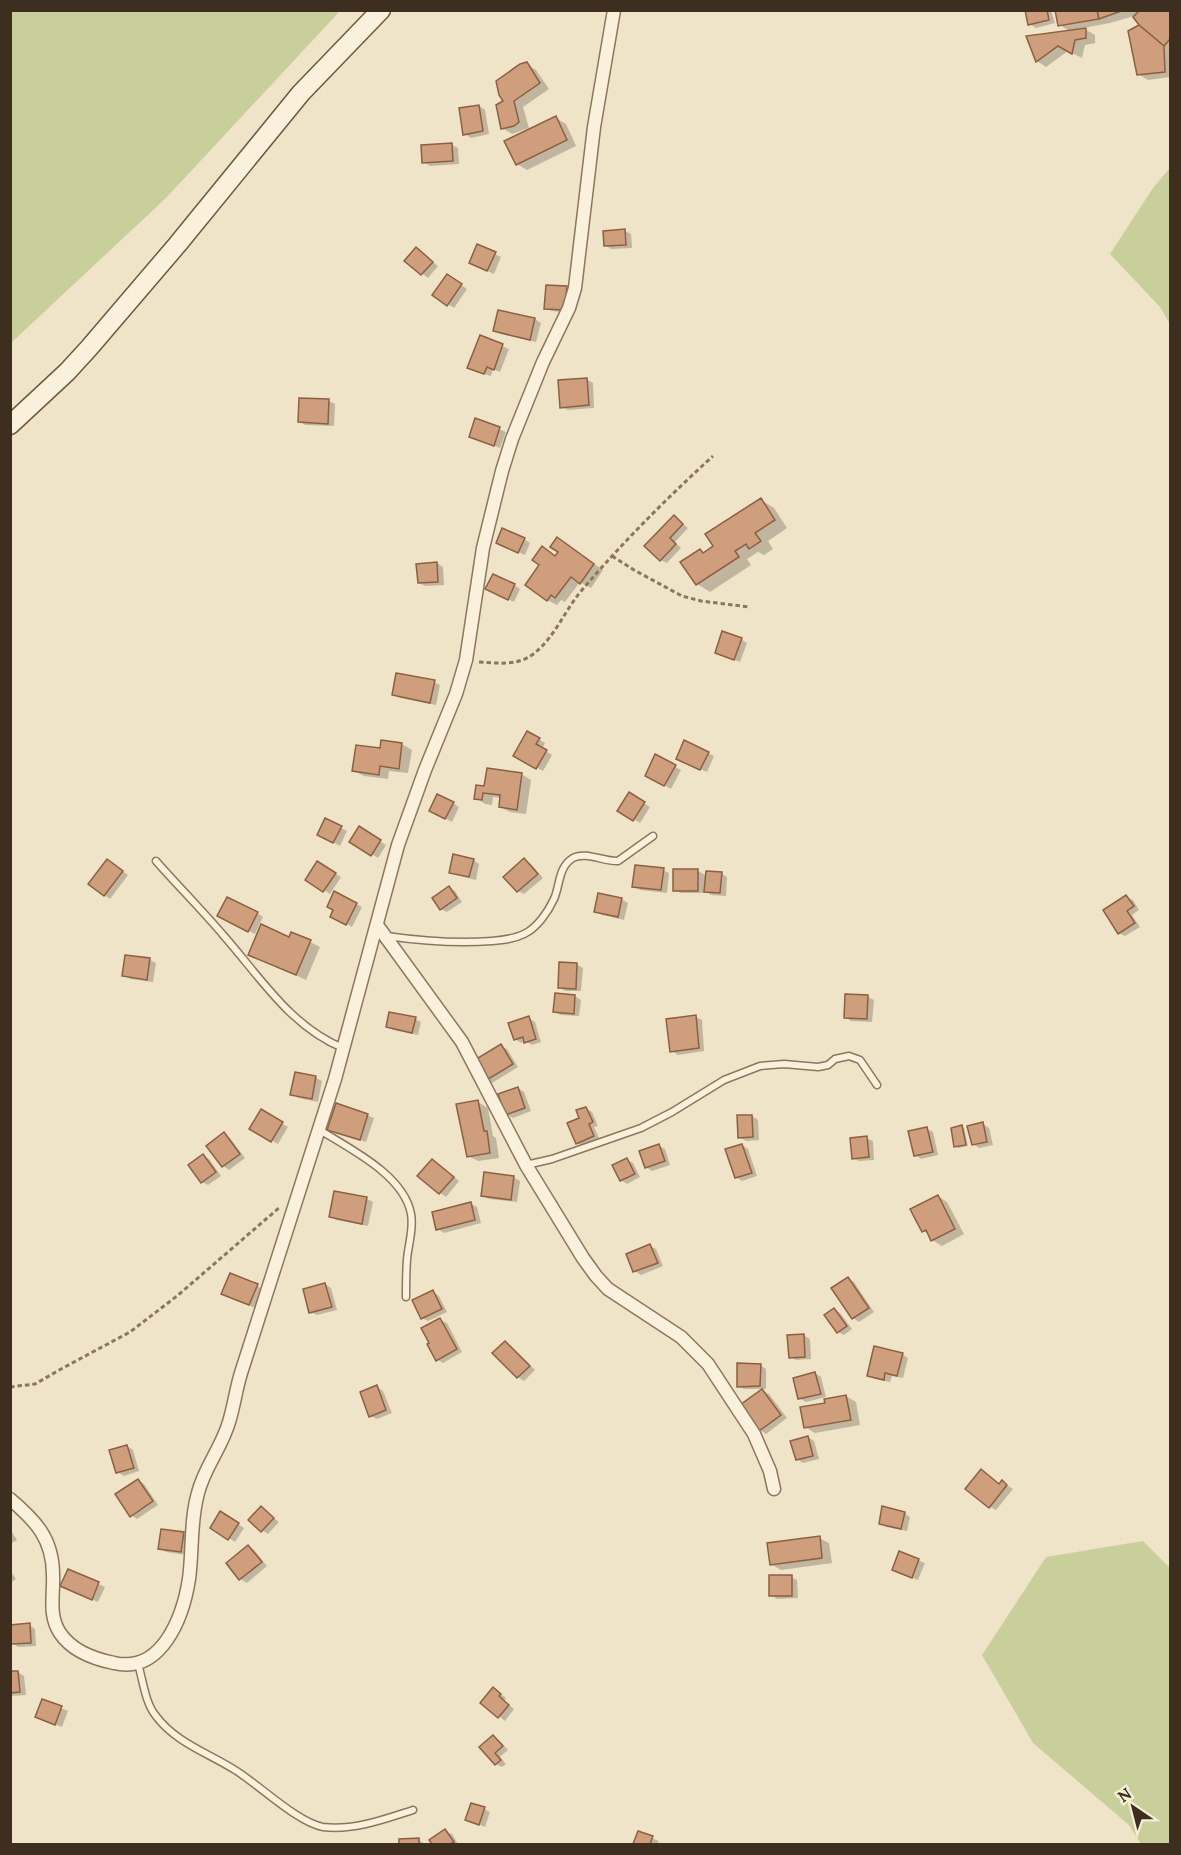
<svg xmlns="http://www.w3.org/2000/svg" width="1181" height="1855" viewBox="0 0 1181 1855" font-family="Lora,serif">
<style>
.green{fill:#c9cf9b}
.shadow{fill:#0003}
.building{fill:#cf9f7d;stroke:#8d5f41;stroke-width:1.5}
.lines{fill:none;stroke-linecap:round;stroke-linejoin:round}
.lane-casing{stroke:#8d765c;stroke-width:9}
.street-casing{stroke:#8d765c;stroke-width:15}
.secondary-casing{stroke:#6f573f;stroke-width:21}
.path{stroke:#8d765c;stroke-width:3;stroke-dasharray:4.5 3;stroke-linecap:butt}
.lane{stroke:#faf1dc;stroke-width:6}
.street{stroke:#faf1dc;stroke-width:12}
.secondary{stroke:#faf1dc;stroke-width:18}
</style>
<rect width="100%" height="100%" fill="#f0e4c8"/>
<g class="green">
<path d="M 11,10 L 340,11 L 166,198 L 11,343 Z"/>
<path d="M 1170,168 L 1170,324 L 1160,307 L 1110,254 L 1153,188 Z"/>
<path d="M 1143,1541 L 1170,1568 L 1170,1844 L 1141,1844 L 1129,1825 L 1033,1743 L 982,1655 L 1046,1557 Z"/>
</g>
<g class="shadow">
<path d="M 1027,10 L 1051,10 L 1055,23 L 1036,28 L 1030,24 Z"/>
<path d="M 1056,10 L 1136,10 L 1137,15 L 1160,10 L 1170,10 L 1170,77 L 1148,80 L 1138,74 L 1142,26 L 1134,16 L 1110,23 L 1083,28 L 1095,35 L 1095,43 L 1085,45 L 1082,58 L 1068,51 L 1046,67 L 1037,61 L 1071,32 L 1060,25 Z"/>
<path d="M 526,64 L 536,70 L 549,89 L 523,107 L 529,128 L 512,134 L 502,128 Z"/>
<path d="M 479,106 L 485,110 L 489,134 L 471,138 L 465,134 Z"/>
<path d="M 556,118 L 566,124 L 576,146 L 527,170 L 517,164 Z"/>
<path d="M 452,145 L 458,148 L 459,164 L 430,166 L 424,162 Z"/>
<path d="M 625,231 L 631,234 L 632,248 L 611,249 L 605,245 Z"/>
<path d="M 478,246 L 501,257 L 494,274 L 477,266 Z"/>
<path d="M 422,253 L 438,266 L 428,278 L 406,261 Z"/>
<path d="M 453,279 L 467,289 L 454,308 L 448,304 Z"/>
<path d="M 566,288 L 572,291 L 570,313 L 552,311 L 545,308 Z"/>
<path d="M 535,319 L 541,323 L 536,342 L 501,334 L 494,331 Z"/>
<path d="M 480,337 L 509,349 L 500,372 L 493,369 L 491,376 L 475,371 Z"/>
<path d="M 586,379 L 593,383 L 594,408 L 568,410 L 562,407 Z"/>
<path d="M 329,401 L 335,404 L 334,426 L 305,425 L 299,421 Z"/>
<path d="M 476,420 L 506,432 L 500,448 L 471,436 Z"/>
<path d="M 761,500 L 774,508 L 787,528 L 768,541 L 773,549 L 764,555 L 758,552 L 747,559 L 751,565 L 710,592 L 697,584 L 700,551 L 704,554 L 715,547 Z"/>
<path d="M 674,516 L 688,528 L 675,542 L 681,548 L 667,563 L 661,560 Z"/>
<path d="M 524,539 L 530,543 L 525,555 L 504,546 Z"/>
<path d="M 567,545 L 603,570 L 591,588 L 580,582 L 565,602 L 561,600 L 557,605 L 547,600 L 556,557 Z"/>
<path d="M 437,563 L 443,567 L 444,585 L 425,586 L 419,583 Z"/>
<path d="M 514,585 L 520,589 L 514,602 L 493,592 Z"/>
<path d="M 741,639 L 747,643 L 740,662 L 723,656 Z"/>
<path d="M 434,682 L 440,685 L 436,705 L 400,698 L 394,695 Z"/>
<path d="M 527,733 L 545,743 L 542,749 L 552,755 L 543,771 L 515,756 Z"/>
<path d="M 402,744 L 412,750 L 408,773 L 389,771 L 388,779 L 364,776 L 354,771 L 381,749 Z"/>
<path d="M 708,753 L 714,756 L 707,772 L 684,762 Z"/>
<path d="M 656,756 L 681,770 L 671,789 L 647,775 Z"/>
<path d="M 521,774 L 531,780 L 526,814 L 510,812 L 500,807 L 501,798 L 493,797 L 492,805 L 485,804 L 476,798 L 486,787 Z"/>
<path d="M 629,794 L 650,807 L 640,823 L 619,810 Z"/>
<path d="M 453,803 L 459,807 L 452,822 L 437,814 Z"/>
<path d="M 326,820 L 347,831 L 340,846 L 325,838 Z"/>
<path d="M 359,828 L 386,845 L 378,858 L 351,841 Z"/>
<path d="M 108,860 L 128,875 L 110,899 L 104,895 Z"/>
<path d="M 473,860 L 479,864 L 476,880 L 456,875 L 450,872 Z"/>
<path d="M 524,860 L 531,864 L 543,878 L 524,894 L 518,891 Z"/>
<path d="M 318,863 L 341,877 L 330,894 L 307,879 Z"/>
<path d="M 663,870 L 669,873 L 667,893 L 640,890 L 634,886 Z"/>
<path d="M 698,871 L 707,876 L 721,873 L 727,877 L 726,896 L 711,895 L 704,890 L 704,893 L 681,893 L 675,890 Z"/>
<path d="M 449,888 L 455,891 L 462,902 L 447,912 L 441,909 Z"/>
<path d="M 335,893 L 362,907 L 352,927 L 332,916 L 335,910 Z"/>
<path d="M 1126,897 L 1133,900 L 1139,910 L 1132,915 L 1140,927 L 1125,936 L 1119,933 Z"/>
<path d="M 621,899 L 628,903 L 624,920 L 602,915 L 596,911 Z"/>
<path d="M 257,913 L 263,917 L 255,934 L 225,919 Z"/>
<path d="M 290,939 L 310,942 L 320,947 L 306,980 L 250,954 Z"/>
<path d="M 150,960 L 156,963 L 153,982 L 130,979 L 124,975 Z"/>
<path d="M 576,964 L 583,968 L 581,991 L 565,991 L 559,987 Z"/>
<path d="M 575,996 L 581,1000 L 579,1016 L 561,1015 L 554,1012 Z"/>
<path d="M 868,997 L 874,1000 L 872,1022 L 851,1021 L 845,1017 Z"/>
<path d="M 696,1017 L 702,1020 L 704,1051 L 678,1055 L 672,1051 Z"/>
<path d="M 528,1018 L 535,1022 L 541,1042 L 532,1045 L 525,1041 L 521,1043 L 515,1039 Z"/>
<path d="M 415,1019 L 421,1022 L 418,1035 L 393,1030 L 387,1026 Z"/>
<path d="M 501,1046 L 507,1049 L 518,1067 L 492,1083 L 486,1080 Z"/>
<path d="M 296,1074 L 316,1078 L 322,1081 L 318,1102 L 298,1098 L 292,1094 Z"/>
<path d="M 518,1088 L 524,1092 L 531,1111 L 513,1118 L 506,1114 Z"/>
<path d="M 478,1102 L 488,1108 L 493,1136 L 496,1138 L 499,1158 L 478,1161 L 468,1156 Z"/>
<path d="M 337,1105 L 374,1118 L 366,1142 L 329,1129 Z"/>
<path d="M 586,1108 L 592,1112 L 598,1126 L 594,1127 L 600,1140 L 583,1147 L 577,1143 L 581,1118 Z"/>
<path d="M 262,1112 L 288,1127 L 278,1144 L 251,1129 Z"/>
<path d="M 752,1116 L 758,1120 L 759,1140 L 746,1141 L 739,1137 Z"/>
<path d="M 983,1124 L 989,1128 L 993,1145 L 979,1148 L 973,1144 Z"/>
<path d="M 962,1127 L 964,1128 L 968,1146 L 958,1148 L 956,1146 Z"/>
<path d="M 927,1129 L 933,1132 L 938,1155 L 921,1159 L 915,1155 Z"/>
<path d="M 224,1134 L 230,1138 L 245,1158 L 229,1170 L 223,1166 Z"/>
<path d="M 866,1138 L 873,1141 L 874,1160 L 859,1161 L 853,1158 Z"/>
<path d="M 742,1145 L 748,1149 L 757,1176 L 742,1181 L 736,1177 Z"/>
<path d="M 659,1146 L 665,1149 L 670,1165 L 652,1171 L 646,1167 Z"/>
<path d="M 203,1156 L 209,1159 L 221,1176 L 208,1185 L 202,1182 Z"/>
<path d="M 627,1160 L 633,1163 L 640,1177 L 627,1184 L 621,1180 Z"/>
<path d="M 439,1164 L 459,1181 L 446,1197 L 440,1193 Z"/>
<path d="M 513,1177 L 520,1181 L 517,1202 L 489,1199 L 482,1195 Z"/>
<path d="M 938,1196 L 947,1202 L 964,1234 L 942,1246 L 932,1240 L 929,1234 L 923,1231 Z"/>
<path d="M 367,1199 L 373,1202 L 368,1226 L 336,1220 L 330,1216 Z"/>
<path d="M 471,1204 L 477,1207 L 481,1223 L 444,1233 L 438,1229 Z"/>
<path d="M 650,1246 L 656,1249 L 663,1266 L 641,1275 L 635,1271 Z"/>
<path d="M 848,1279 L 854,1282 L 874,1312 L 859,1322 L 853,1318 Z"/>
<path d="M 325,1284 L 331,1288 L 337,1310 L 317,1315 L 311,1312 Z"/>
<path d="M 257,1286 L 263,1289 L 255,1308 L 229,1297 Z"/>
<path d="M 433,1292 L 439,1296 L 447,1312 L 428,1321 L 422,1318 Z"/>
<path d="M 834,1310 L 840,1313 L 852,1329 L 844,1335 L 838,1332 Z"/>
<path d="M 440,1320 L 447,1323 L 462,1352 L 443,1363 L 437,1359 Z"/>
<path d="M 803,1335 L 810,1339 L 811,1359 L 796,1360 L 790,1357 Z"/>
<path d="M 505,1343 L 511,1346 L 535,1370 L 524,1381 L 518,1377 L 494,1353 Z"/>
<path d="M 902,1354 L 908,1358 L 903,1378 L 892,1376 L 890,1382 L 875,1379 L 868,1375 Z"/>
<path d="M 760,1365 L 766,1369 L 766,1389 L 744,1389 L 738,1386 Z"/>
<path d="M 815,1373 L 821,1377 L 826,1397 L 806,1402 L 799,1398 Z"/>
<path d="M 377,1387 L 383,1391 L 392,1413 L 377,1419 L 370,1416 Z"/>
<path d="M 762,1391 L 769,1394 L 787,1418 L 766,1434 L 760,1430 Z"/>
<path d="M 846,1396 L 856,1402 L 860,1425 L 815,1433 L 805,1427 L 826,1404 Z"/>
<path d="M 808,1437 L 814,1441 L 819,1459 L 803,1463 L 797,1459 Z"/>
<path d="M 127,1446 L 133,1450 L 139,1471 L 124,1476 L 118,1472 Z"/>
<path d="M 138,1480 L 144,1484 L 158,1505 L 137,1519 L 131,1515 Z"/>
<path d="M 1002,1482 L 1013,1489 L 996,1510 L 990,1507 Z"/>
<path d="M 261,1508 L 279,1522 L 268,1534 L 262,1530 Z"/>
<path d="M 221,1513 L 244,1528 L 235,1542 L 212,1527 Z"/>
<path d="M 904,1513 L 910,1517 L 907,1531 L 886,1527 L 880,1523 Z"/>
<path d="M 10,1529 L 17,1540 L 10,1544 Z"/>
<path d="M 162,1530 L 184,1534 L 190,1537 L 187,1555 L 166,1552 L 159,1548 Z"/>
<path d="M 819,1538 L 829,1543 L 832,1563 L 781,1570 L 771,1564 Z"/>
<path d="M 248,1547 L 254,1550 L 267,1566 L 247,1583 L 240,1579 L 228,1563 Z"/>
<path d="M 900,1553 L 925,1563 L 918,1580 L 899,1573 Z"/>
<path d="M 10,1570 L 16,1579 L 10,1583 Z"/>
<path d="M 69,1571 L 105,1587 L 98,1602 L 68,1589 Z"/>
<path d="M 791,1577 L 797,1580 L 798,1598 L 777,1599 L 771,1595 Z"/>
<path d="M 29,1625 L 35,1629 L 36,1646 L 18,1647 L 12,1643 Z"/>
<path d="M 18,1672 L 24,1676 L 26,1695 L 10,1696 L 10,1673 Z"/>
<path d="M 494,1689 L 506,1698 L 504,1701 L 514,1709 L 505,1721 L 482,1703 Z"/>
<path d="M 43,1701 L 68,1711 L 62,1727 L 43,1720 Z"/>
<path d="M 493,1737 L 499,1740 L 508,1750 L 500,1757 L 506,1764 L 502,1767 L 496,1764 Z"/>
<path d="M 484,1809 L 490,1812 L 485,1827 L 467,1819 Z"/>
<path d="M 445,1831 L 452,1834 L 458,1844 L 434,1844 L 431,1840 Z"/>
<path d="M 639,1833 L 659,1841 L 657,1844 L 635,1844 Z"/>
<path d="M 418,1839 L 424,1844 L 400,1844 L 400,1840 Z"/>
</g>
<g class="building">
<path d="M 1025,10 L 1047,10 L 1049,20 L 1028,25 Z"/>
<path d="M 1055,10 L 1097,10 L 1099,19 L 1058,26 Z"/>
<path d="M 1097,10 L 1124,10 L 1099,19 Z"/>
<path d="M 1140,10 L 1170,10 L 1170,39 L 1164,46 L 1139,25 L 1133,17 Z"/>
<path d="M 1139,25 L 1164,46 L 1165,72 L 1137,75 L 1128,31 Z"/>
<path d="M 1086,28 L 1086,38 L 1075,40 L 1072,54 L 1058,46 L 1036,62 L 1026,36 Z"/>
<path d="M 527,62 L 540,83 L 514,101 L 519,122 L 514,126 L 501,129 L 496,105 L 503,101 L 499,95 L 496,81 L 520,64 Z"/>
<path d="M 479,105 L 483,131 L 463,135 L 459,108 Z"/>
<path d="M 556,116 L 567,140 L 516,165 L 504,141 Z"/>
<path d="M 452,143 L 453,161 L 422,163 L 421,145 Z"/>
<path d="M 625,229 L 626,245 L 604,246 L 603,231 Z"/>
<path d="M 477,244 L 496,252 L 487,271 L 469,263 Z"/>
<path d="M 416,247 L 433,262 L 421,275 L 404,261 Z"/>
<path d="M 447,274 L 462,284 L 447,306 L 432,295 Z"/>
<path d="M 546,285 L 567,286 L 565,310 L 544,309 Z"/>
<path d="M 498,310 L 535,318 L 530,340 L 493,331 Z"/>
<path d="M 480,335 L 503,344 L 494,370 L 487,367 L 484,374 L 467,368 Z"/>
<path d="M 587,378 L 589,405 L 560,408 L 558,380 Z"/>
<path d="M 299,398 L 329,399 L 328,424 L 298,422 Z"/>
<path d="M 475,418 L 500,427 L 494,446 L 469,437 Z"/>
<path d="M 761,498 L 775,520 L 755,533 L 761,541 L 749,549 L 746,544 L 735,551 L 739,557 L 696,585 L 680,562 L 700,549 L 703,553 L 713,546 L 705,534 Z"/>
<path d="M 674,515 L 683,524 L 670,538 L 676,544 L 660,561 L 644,546 Z"/>
<path d="M 502,528 L 525,538 L 518,553 L 496,543 Z"/>
<path d="M 557,537 L 594,564 L 580,584 L 571,577 L 555,598 L 551,595 L 547,601 L 525,585 L 539,565 L 532,560 L 542,546 L 555,556 L 558,552 L 550,547 Z"/>
<path d="M 437,562 L 438,582 L 418,583 L 416,564 Z"/>
<path d="M 493,574 L 515,584 L 508,600 L 485,589 Z"/>
<path d="M 722,631 L 742,638 L 734,660 L 715,653 Z"/>
<path d="M 396,673 L 435,680 L 430,703 L 392,695 Z"/>
<path d="M 527,731 L 540,738 L 536,744 L 547,750 L 536,769 L 513,756 Z"/>
<path d="M 381,740 L 402,743 L 399,769 L 380,766 L 379,775 L 352,771 L 356,745 L 380,748 Z"/>
<path d="M 684,740 L 709,752 L 700,770 L 676,759 Z"/>
<path d="M 655,754 L 676,765 L 664,786 L 645,776 Z"/>
<path d="M 487,768 L 522,773 L 517,810 L 499,807 L 500,795 L 483,793 L 482,800 L 474,799 L 476,785 L 484,786 Z"/>
<path d="M 629,792 L 645,802 L 633,821 L 617,811 Z"/>
<path d="M 437,794 L 454,802 L 445,819 L 429,811 Z"/>
<path d="M 325,818 L 342,826 L 333,843 L 317,835 Z"/>
<path d="M 359,826 L 381,840 L 371,856 L 349,842 Z"/>
<path d="M 453,854 L 474,859 L 469,877 L 449,873 Z"/>
<path d="M 524,858 L 538,874 L 517,892 L 503,877 Z"/>
<path d="M 107,859 L 123,871 L 104,896 L 88,884 Z"/>
<path d="M 317,861 L 336,873 L 323,892 L 305,880 Z"/>
<path d="M 635,865 L 664,868 L 661,890 L 632,887 Z"/>
<rect x="673" y="869" width="25" height="22"/>
<path d="M 706,871 L 722,872 L 720,893 L 704,892 Z"/>
<path d="M 449,886 L 457,898 L 440,910 L 432,898 Z"/>
<path d="M 334,891 L 357,903 L 346,925 L 330,917 L 333,910 L 327,907 Z"/>
<path d="M 598,893 L 622,898 L 618,917 L 594,912 Z"/>
<path d="M 1126,895 L 1134,906 L 1127,911 L 1135,923 L 1118,934 L 1103,910 Z"/>
<path d="M 227,897 L 258,912 L 248,932 L 217,916 Z"/>
<path d="M 261,924 L 289,937 L 291,932 L 311,940 L 296,975 L 248,955 Z"/>
<path d="M 125,955 L 150,958 L 147,980 L 122,976 Z"/>
<path d="M 559,962 L 577,963 L 576,989 L 558,988 Z"/>
<path d="M 555,993 L 575,995 L 574,1014 L 553,1012 Z"/>
<path d="M 845,994 L 868,995 L 867,1019 L 844,1018 Z"/>
<path d="M 389,1012 L 416,1017 L 412,1033 L 386,1027 Z"/>
<path d="M 696,1015 L 699,1048 L 670,1052 L 666,1019 Z"/>
<path d="M 529,1016 L 536,1039 L 524,1043 L 523,1037 L 514,1040 L 508,1023 Z"/>
<path d="M 501,1044 L 513,1064 L 485,1081 L 473,1061 Z"/>
<path d="M 295,1072 L 316,1076 L 312,1099 L 290,1095 Z"/>
<path d="M 518,1087 L 525,1108 L 505,1115 L 498,1094 Z"/>
<path d="M 478,1100 L 484,1131 L 487,1131 L 490,1153 L 467,1157 L 456,1104 Z"/>
<path d="M 336,1103 L 368,1114 L 360,1140 L 327,1130 Z"/>
<path d="M 586,1107 L 593,1122 L 589,1124 L 594,1136 L 576,1144 L 567,1123 L 579,1118 L 576,1110 Z"/>
<path d="M 261,1109 L 283,1122 L 271,1142 L 249,1129 Z"/>
<path d="M 737,1115 L 752,1115 L 753,1137 L 738,1138 Z"/>
<path d="M 983,1122 L 987,1142 L 972,1145 L 967,1126 Z"/>
<path d="M 962,1125 L 966,1145 L 954,1147 L 951,1128 Z"/>
<path d="M 927,1127 L 933,1152 L 914,1156 L 908,1131 Z"/>
<path d="M 224,1132 L 240,1154 L 222,1167 L 206,1146 Z"/>
<path d="M 867,1136 L 869,1157 L 852,1159 L 850,1138 Z"/>
<path d="M 659,1144 L 665,1161 L 645,1168 L 639,1151 Z"/>
<path d="M 742,1144 L 752,1173 L 735,1178 L 725,1149 Z"/>
<path d="M 203,1154 L 216,1172 L 201,1183 L 188,1165 Z"/>
<path d="M 627,1158 L 635,1174 L 620,1181 L 612,1165 Z"/>
<path d="M 432,1159 L 454,1177 L 439,1194 L 417,1176 Z"/>
<path d="M 484,1172 L 514,1176 L 511,1200 L 481,1196 Z"/>
<path d="M 334,1191 L 367,1197 L 362,1224 L 329,1217 Z"/>
<path d="M 938,1195 L 955,1229 L 931,1241 L 926,1230 L 922,1232 L 910,1209 Z"/>
<path d="M 471,1202 L 475,1220 L 436,1230 L 432,1212 Z"/>
<path d="M 650,1244 L 658,1263 L 633,1272 L 626,1254 Z"/>
<path d="M 230,1273 L 258,1284 L 249,1305 L 221,1294 Z"/>
<path d="M 848,1277 L 869,1308 L 852,1319 L 831,1288 Z"/>
<path d="M 325,1283 L 332,1307 L 309,1313 L 303,1289 Z"/>
<path d="M 433,1290 L 442,1309 L 421,1319 L 412,1300 Z"/>
<path d="M 834,1308 L 847,1326 L 837,1333 L 824,1315 Z"/>
<path d="M 440,1318 L 457,1349 L 436,1361 L 427,1344 L 429,1343 L 421,1328 Z"/>
<path d="M 804,1334 L 805,1357 L 789,1358 L 787,1335 Z"/>
<path d="M 505,1341 L 530,1366 L 517,1378 L 492,1353 Z"/>
<path d="M 874,1346 L 903,1353 L 897,1376 L 885,1373 L 884,1380 L 867,1376 Z"/>
<path d="M 737,1363 L 761,1364 L 760,1386 L 737,1387 Z"/>
<path d="M 815,1372 L 821,1394 L 798,1399 L 793,1378 Z"/>
<path d="M 377,1385 L 386,1410 L 369,1417 L 360,1392 Z"/>
<path d="M 762,1389 L 781,1415 L 759,1431 L 740,1405 Z"/>
<path d="M 846,1395 L 851,1420 L 804,1428 L 800,1407 L 825,1403 L 824,1399 Z"/>
<path d="M 808,1436 L 813,1456 L 796,1460 L 790,1441 Z"/>
<path d="M 127,1445 L 134,1468 L 116,1473 L 109,1450 Z"/>
<path d="M 981,1469 L 999,1484 L 1002,1480 L 1007,1485 L 989,1508 L 965,1489 Z"/>
<path d="M 138,1479 L 153,1501 L 130,1517 L 115,1494 Z"/>
<path d="M 261,1506 L 274,1518 L 261,1532 L 248,1520 Z"/>
<path d="M 882,1506 L 905,1512 L 901,1529 L 879,1524 Z"/>
<path d="M 220,1511 L 239,1523 L 228,1540 L 210,1528 Z"/>
<path d="M 161,1529 L 184,1532 L 181,1552 L 158,1549 Z"/>
<path d="M 820,1536 L 822,1558 L 770,1565 L 767,1543 Z"/>
<path d="M 248,1545 L 262,1562 L 239,1580 L 226,1563 Z"/>
<path d="M 899,1551 L 919,1559 L 912,1578 L 892,1570 Z"/>
<path d="M 68,1569 L 99,1582 L 92,1600 L 60,1586 Z"/>
<rect x="769" y="1575" width="23" height="21"/>
<path d="M 30,1623 L 31,1643 L 11,1644 L 10,1625 Z"/>
<path d="M 10,1671 L 18,1671 L 20,1692 L 10,1693 Z"/>
<path d="M 493,1687 L 501,1694 L 499,1696 L 509,1705 L 498,1718 L 480,1703 Z"/>
<path d="M 42,1699 L 62,1706 L 55,1725 L 35,1717 Z"/>
<path d="M 493,1735 L 503,1746 L 495,1753 L 501,1760 L 495,1765 L 479,1747 Z"/>
<path d="M 471,1803 L 485,1807 L 479,1825 L 465,1820 Z"/>
<path d="M 445,1829 L 454,1842 L 450,1844 L 432,1844 L 429,1840 Z"/>
<path d="M 638,1831 L 653,1836 L 650,1844 L 633,1844 Z"/>
<path d="M 419,1838 L 419,1844 L 399,1844 L 399,1839 Z"/>
</g>
<g class="lines">
<defs>
<g id="lane">
<path d="M 156,861 C 178,886 202,910 224,936 C 260,977 291,1027 343,1048"/>
<path d="M 386,936 C 422,941 456,944 492,941 C 503,940 514,939 524,934 C 537,928 548,912 554,899 C 560,886 558,867 573,858 C 585,851 605,862 618,861 L 653,836"/>
<path d="M 318,1129 C 350,1149 404,1175 411,1214 C 414,1229 408,1245 407,1260 C 406,1272 406,1284 406,1297"/>
<path d="M 526,1165 L 552,1159 L 641,1128 L 672,1112 L 724,1080 L 760,1066 L 784,1064 L 818,1067 L 828,1065 L 835,1059 L 849,1056 L 860,1060 L 877,1085"/>
<path d="M 138,1664 C 143,1680 145,1703 156,1716 C 175,1742 208,1753 235,1770 C 258,1784 298,1823 323,1827 C 353,1831 385,1819 413,1810"/>
</g>
<g id="street">
<path d="M 377,925 L 462,1042 L 526,1165 L 583,1258 L 596,1276 L 608,1289 L 681,1337 L 708,1364 L 754,1434 L 770,1471 L 774,1489"/>
<path d="M 10,1499 C 36,1521 53,1539 53,1575 C 54,1595 48,1615 60,1633 C 72,1651 94,1659 114,1663 C 162,1674 183,1617 189,1579 C 193,1550 190,1521 198,1493 C 204,1468 222,1447 229,1422 C 234,1406 236,1389 241,1373 L 335,1079 L 398,845 L 425,770 L 456,694 L 466,660 L 483,548 L 502,471 L 512,439 L 543,362 L 569,308 L 575,288 L 594,127 L 614,10"/>
</g>
<path id="secondary" d="M 10,425 L 67,372 L 89,348 L 177,245 L 301,93 L 381,10"/>
</defs>
<use href="#lane" class="lane-casing"/>
<use href="#street" class="street-casing"/>
<use href="#secondary" class="secondary-casing"/>
<g class="path">
<path d="M 612,556 L 634,570 L 682,596 L 701,601 L 749,607"/>
<path d="M 479,662 C 498,663 516,666 532,655 C 555,638 564,611 582,590 C 623,542 667,498 713,456"/>
<path d="M 10,1387 L 35,1384 L 61,1369 L 130,1332 L 177,1296 L 280,1207"/>
</g>
<use href="#lane" class="lane"/>
<use href="#street" class="street"/>
<use href="#secondary" class="secondary"/>
</g>
<rect width="1181" height="1855" fill="none" stroke="#3d2e20" stroke-width="24"/>
<g transform="translate(1133 1807) rotate(325)" stroke="#f7eed8" stroke-width="4.5" paint-order="stroke">
<path d="M0-4.5L10 22L0 15L-10 22Z" fill="#3d2e20"/>
<text y="-9" font-size="16" font-weight="bold" text-anchor="middle" fill="#3d2e20">N</text>
</g>
</svg>
